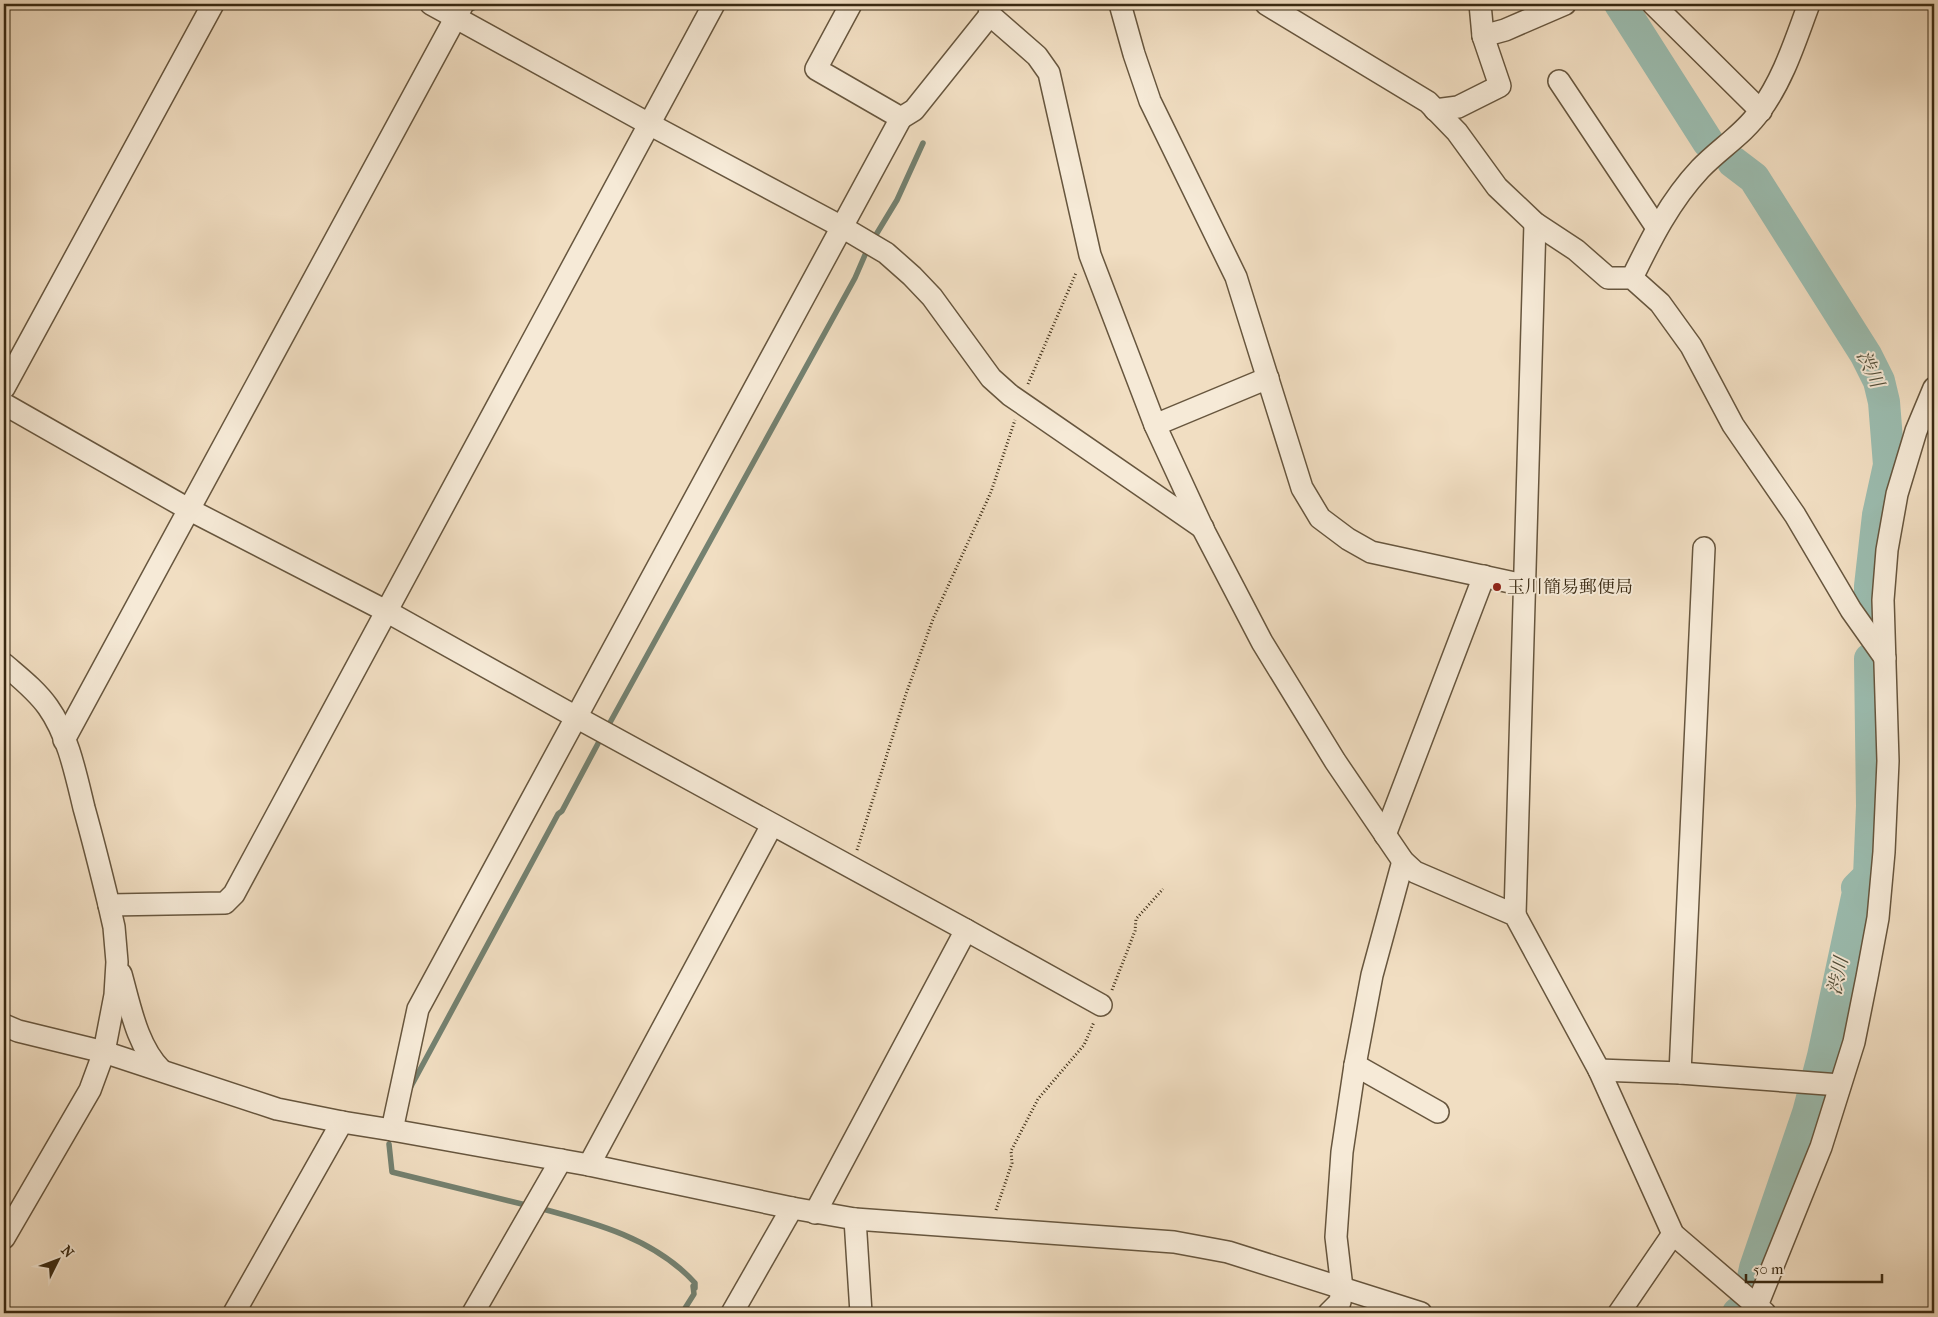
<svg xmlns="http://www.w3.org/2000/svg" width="1938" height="1317" viewBox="0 0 1938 1317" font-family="'IM FELL French Canon','Noto Serif JP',serif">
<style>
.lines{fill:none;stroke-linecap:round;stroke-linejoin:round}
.stream{stroke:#748170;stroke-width:5.5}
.river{stroke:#9bbcaf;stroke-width:32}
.minor-casing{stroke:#67563e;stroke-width:24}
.path{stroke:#392912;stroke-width:3;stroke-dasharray:1 2.5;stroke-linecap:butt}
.minor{stroke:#f6ead7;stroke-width:21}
.poi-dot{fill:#8f2418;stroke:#f6ead7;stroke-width:2}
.labels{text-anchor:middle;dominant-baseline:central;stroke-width:4;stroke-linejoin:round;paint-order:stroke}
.poi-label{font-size:18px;fill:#392912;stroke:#f6ead7;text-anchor:start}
.water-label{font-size:19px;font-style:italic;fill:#524e39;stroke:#f6ead7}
</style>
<rect width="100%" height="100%" fill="#f1dec2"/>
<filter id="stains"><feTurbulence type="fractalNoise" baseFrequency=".004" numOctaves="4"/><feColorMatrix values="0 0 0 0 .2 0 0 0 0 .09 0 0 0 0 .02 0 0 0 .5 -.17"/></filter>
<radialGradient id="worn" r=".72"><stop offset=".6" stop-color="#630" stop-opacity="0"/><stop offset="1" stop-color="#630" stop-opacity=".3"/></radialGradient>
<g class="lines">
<g class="stream">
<path d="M 473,8 L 476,4"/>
<path d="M 607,728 L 855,278 L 868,248 L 897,200 L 923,143"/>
<path d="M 409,1090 L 558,814 L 562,811 L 602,736"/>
<path d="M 389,1144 L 392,1172 L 530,1206"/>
<path d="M 539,1208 C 596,1223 655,1239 695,1283 L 695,1288 L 693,1286 L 694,1294 L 682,1313"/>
</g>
<g class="river">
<path d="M 1620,4 L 1708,142"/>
<path d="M 1733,162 L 1754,178 L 1866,355 L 1879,381 L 1884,402 L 1889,465 L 1878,515 L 1870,586 L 1870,615"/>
<path d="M 1751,1287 L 1755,1268 L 1808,1113 L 1823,1056 L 1858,892 L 1857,888 L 1869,876 L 1872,806 L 1870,659"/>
<path d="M 1738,1313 L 1742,1310"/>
</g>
<defs>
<g id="minor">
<path d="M 431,4 L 649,124 L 842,227 L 886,253 L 912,276 L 932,297 L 991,378 L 1010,395 L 1203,528"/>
<path d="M 989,4 L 990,15 L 1037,56 L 1049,73 L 1090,255 L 1155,425 L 1203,529 L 1262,642 L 1335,761 L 1403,861 L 1415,872 L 1515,915 L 1599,1070 L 1673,1234 L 1765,1313"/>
<path d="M 1120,4 L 1134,54 L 1150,101 L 1236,277 L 1302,488 L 1320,518 L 1348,539 L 1371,552 L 1524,585"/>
<path d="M 1266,4 L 1428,102 L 1457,132 L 1497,187 L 1535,223 L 1576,250 L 1608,278 L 1632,278 L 1660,303 L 1691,346 L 1733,425 L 1795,515 L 1851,610 L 1885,658"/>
<path d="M 1480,4 L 1483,36 L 1505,30 L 1565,4"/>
<path d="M 1653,4 L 1761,111"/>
<path d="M 1559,81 L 1657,228"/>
<path d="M 1435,110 L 1458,107 L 1500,86 L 1483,36"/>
<path d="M 901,118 L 914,110 L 990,15"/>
<path d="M 1632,278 C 1651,239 1670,201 1700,169 C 1719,149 1744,134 1760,111 C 1784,78 1795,41 1809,4"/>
<path d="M 4,388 L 213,4"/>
<path d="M 4,404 L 190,510 L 386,611 L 576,717 L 966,930 L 1101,1005"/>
<path d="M 1155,425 L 1268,378"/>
<path d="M 4,664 C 19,677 36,690 48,707 C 68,735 76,775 84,808 C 93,840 101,872 109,905 L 114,927 L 117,962 L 115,995 L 104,1052 L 90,1090 L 4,1238"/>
<path d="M 64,740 L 463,4"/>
<path d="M 1385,835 L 1484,576"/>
<path d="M 109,905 L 225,903 L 234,894 L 714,4"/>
<path d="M 1515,915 L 1535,223"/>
<path d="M 121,974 C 130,1006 137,1046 161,1070"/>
<path d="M 4,1025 L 18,1031 L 104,1052 L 277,1109 L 342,1122 L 392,1130 L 589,1165 L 792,1208 L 855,1219 L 1174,1242 L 1228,1252 L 1421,1313"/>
<path d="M 1355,1065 L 1438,1112"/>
<path d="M 1599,1070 L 1680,1073 L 1840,1085"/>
<path d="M 1680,1073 L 1704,548"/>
<path d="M 392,1130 L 418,1009 L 901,118 L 816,69 L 851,4"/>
<path d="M 589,1165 L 772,825"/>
<path d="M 815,1213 L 966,930"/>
<path d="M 855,1219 L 861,1313"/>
<path d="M 234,1313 L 342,1122"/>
<path d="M 473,1313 L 561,1160"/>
<path d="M 732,1313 L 792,1208"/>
<path d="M 1329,1313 L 1340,1302 L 1342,1288 L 1336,1237 L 1342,1152 L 1355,1065 L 1372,975 L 1403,861"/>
<path d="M 1619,1313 L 1673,1234"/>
<path d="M 1754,1313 L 1821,1147 L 1854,1042 L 1867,977 L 1878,918 L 1884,852 L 1888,761 L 1883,600 L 1887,550 L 1897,494 L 1916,431 L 1934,388"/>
</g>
</defs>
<use href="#minor" class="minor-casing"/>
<g class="path">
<path d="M 1028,384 L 1076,273"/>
<path d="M 857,850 L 906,694 L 933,619 L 991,492 L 1015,420"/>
<path d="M 1112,990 L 1135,931 L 1136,919 L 1163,889"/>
<path d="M 996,1210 L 1012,1163 L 1011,1151 L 1038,1099 L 1084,1045 L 1094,1022"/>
</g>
<use href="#minor" class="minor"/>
</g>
<circle class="poi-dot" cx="1497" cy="587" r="5"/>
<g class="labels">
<g class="poi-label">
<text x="1507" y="587">玉川簡易郵便局</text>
</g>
<g class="water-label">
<text transform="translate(1870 369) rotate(65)">渋川</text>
<text transform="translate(1838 976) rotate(-78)">渋川</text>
</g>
</g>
<rect width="1938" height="1317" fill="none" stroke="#f1dec2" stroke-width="20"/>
<rect x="5" y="5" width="1928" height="1307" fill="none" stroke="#392912" stroke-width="2.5"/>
<rect x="10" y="10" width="1918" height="1297" fill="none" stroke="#392912"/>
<g transform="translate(58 1260) rotate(48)" stroke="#f6ead7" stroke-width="4" paint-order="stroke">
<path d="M0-4L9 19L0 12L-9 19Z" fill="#392912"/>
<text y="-8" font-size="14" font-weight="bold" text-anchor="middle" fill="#392912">N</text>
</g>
<path d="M1746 1274v8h136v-8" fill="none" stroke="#392912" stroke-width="2.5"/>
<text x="1753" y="1274" font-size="15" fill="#392912" stroke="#f6ead7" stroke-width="4" paint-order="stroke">50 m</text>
<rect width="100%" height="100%" filter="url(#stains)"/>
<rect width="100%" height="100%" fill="url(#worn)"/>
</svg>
